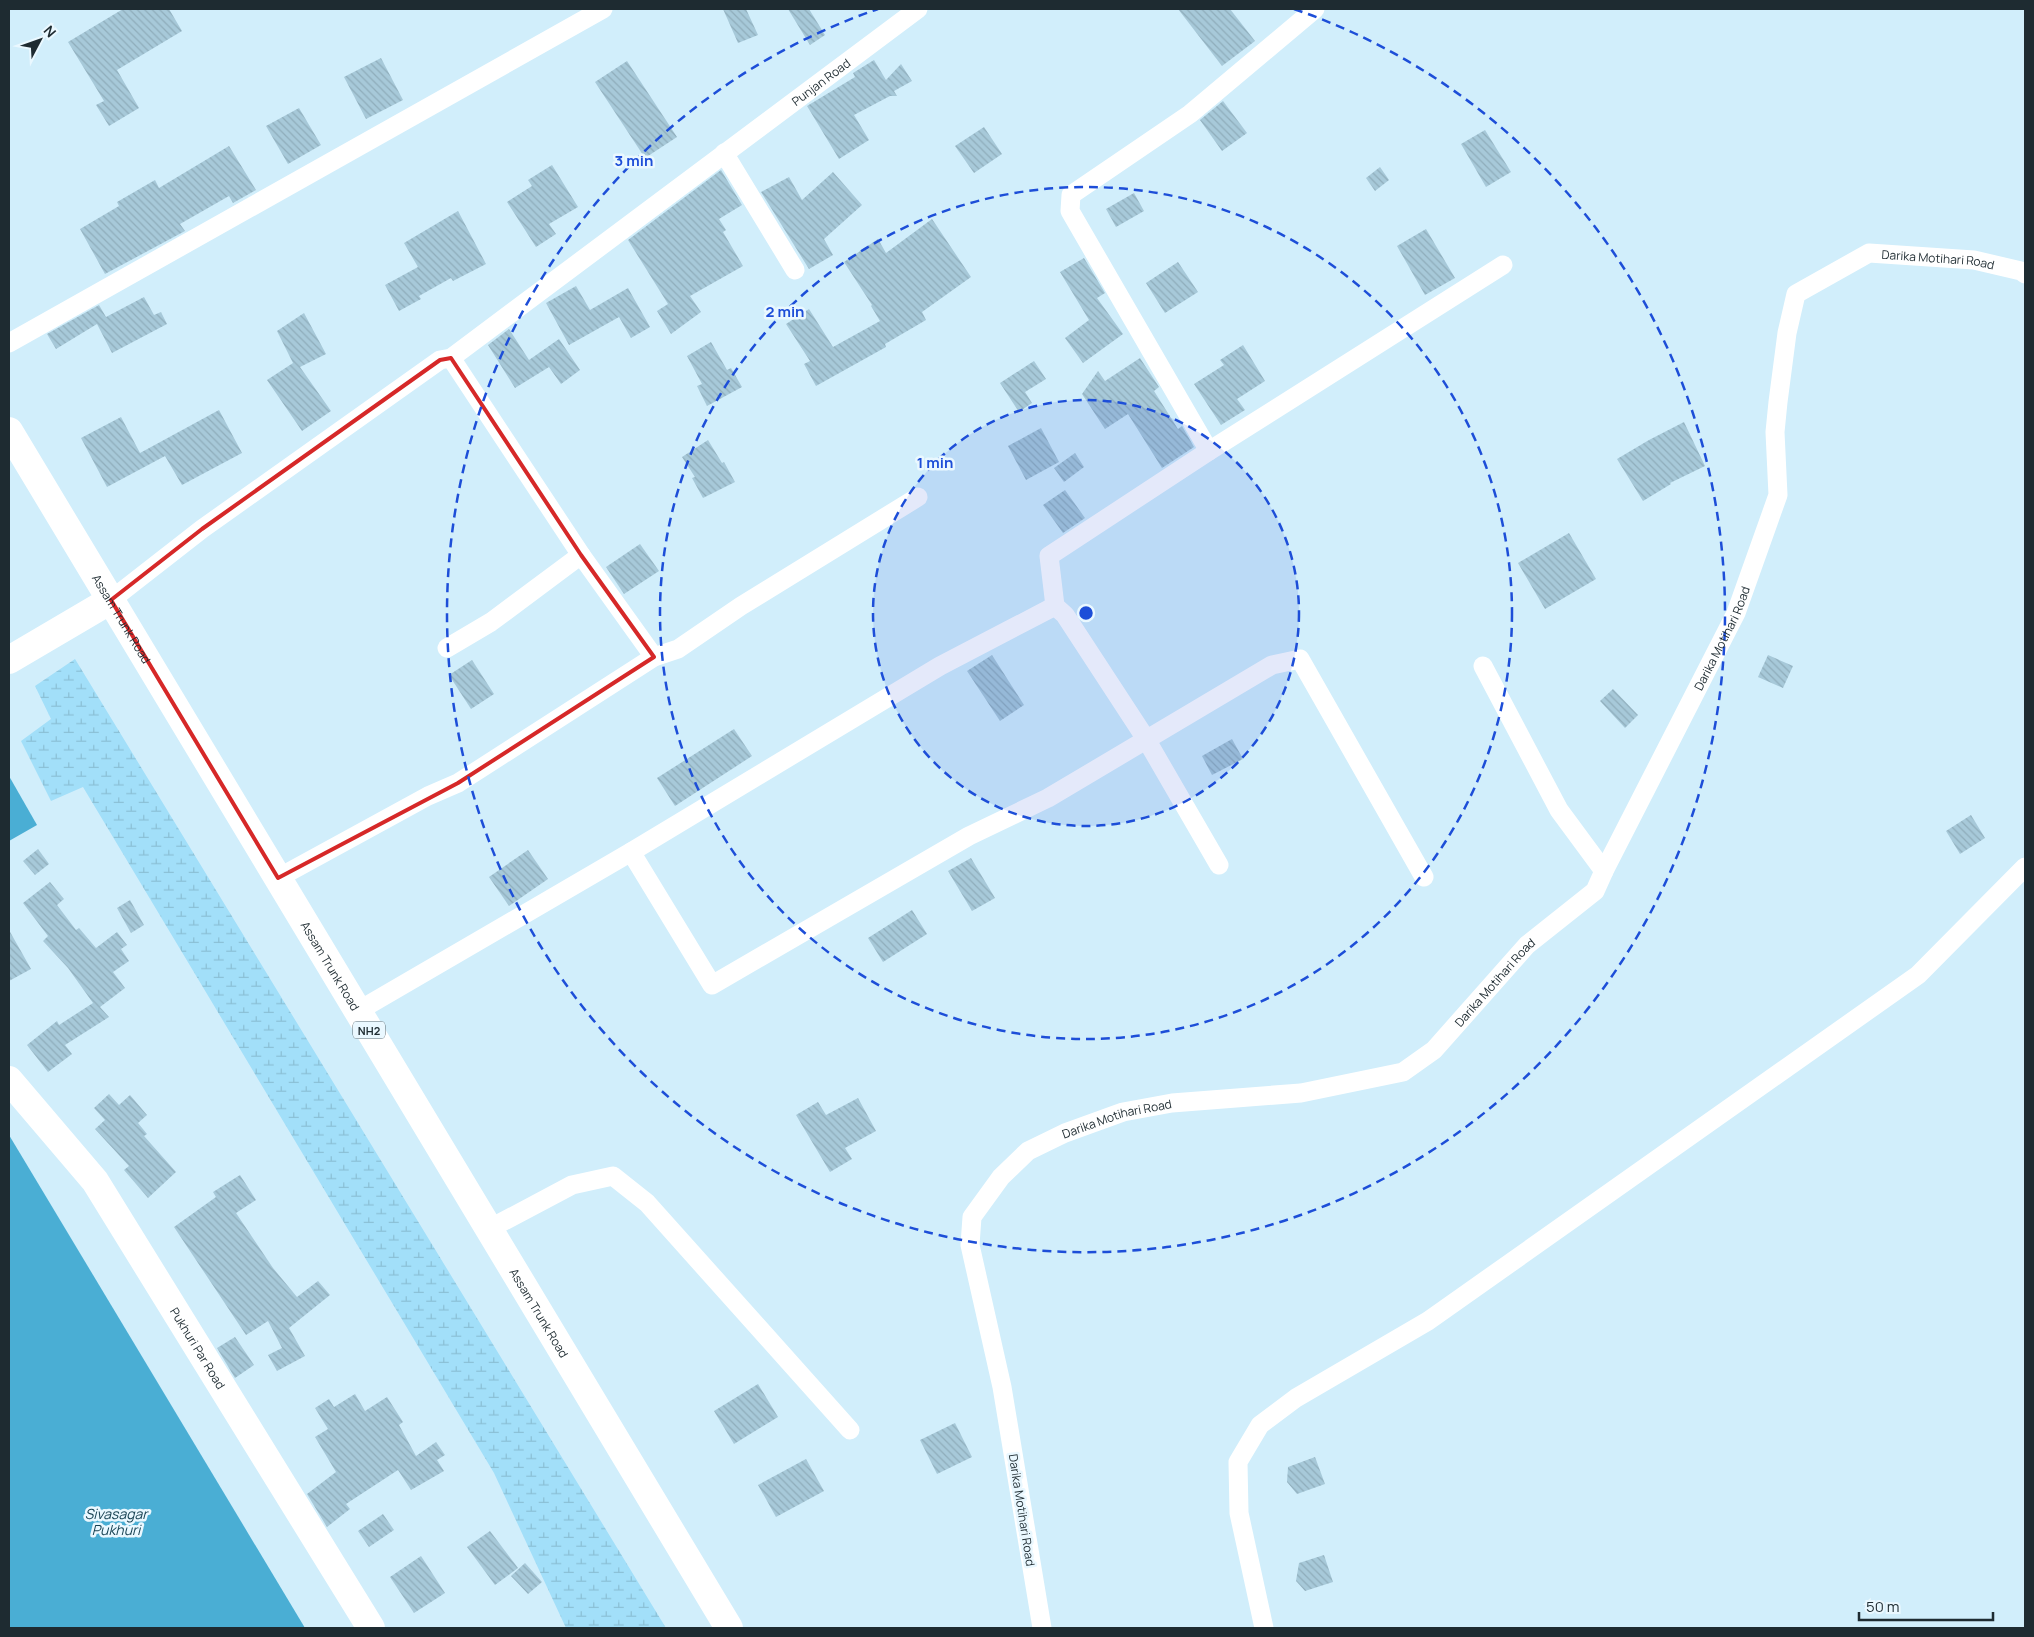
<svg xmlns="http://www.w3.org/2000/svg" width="2034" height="1637" viewBox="0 0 2034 1637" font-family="Manrope,sans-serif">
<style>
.wetland{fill:url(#wetland-marsh)}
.water{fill:#4aaed4}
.building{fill:url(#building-back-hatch)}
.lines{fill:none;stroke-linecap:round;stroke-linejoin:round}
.street{stroke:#fff;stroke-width:19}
.secondary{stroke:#fff;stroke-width:28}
.highway{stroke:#fff;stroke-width:28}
.marked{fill:none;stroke:#d62828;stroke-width:4;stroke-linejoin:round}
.ring{fill:none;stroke:#1d4ed8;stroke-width:2.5;stroke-dasharray:9 6}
.labels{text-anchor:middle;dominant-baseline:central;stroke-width:5;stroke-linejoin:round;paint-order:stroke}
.shield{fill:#eaf8ff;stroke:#5b686f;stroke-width:1}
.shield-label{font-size:11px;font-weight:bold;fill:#1e2b31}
.street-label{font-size:12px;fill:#1e2b31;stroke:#eaf8ff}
.water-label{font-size:14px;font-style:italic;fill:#143f50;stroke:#eaf8ff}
.centre{fill:#1d4ed8;stroke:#eaf8ff;stroke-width:2.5}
.ring-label{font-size:15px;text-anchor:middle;font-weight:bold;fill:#1d4ed8;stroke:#eaf8ff;stroke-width:5;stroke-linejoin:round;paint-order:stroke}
</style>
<defs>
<pattern id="wetland-marsh" width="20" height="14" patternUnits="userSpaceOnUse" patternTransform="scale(1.25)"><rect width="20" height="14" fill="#a2dff9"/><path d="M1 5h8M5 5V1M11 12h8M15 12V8" fill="none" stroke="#8bc0d6"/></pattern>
<pattern id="building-back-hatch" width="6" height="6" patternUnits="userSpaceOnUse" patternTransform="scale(1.25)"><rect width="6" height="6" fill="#a7c9d9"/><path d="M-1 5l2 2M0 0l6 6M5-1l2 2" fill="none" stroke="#8fadbb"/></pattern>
</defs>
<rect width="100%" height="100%" fill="#d1eefb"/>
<path class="wetland" d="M 75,659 L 666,1628 L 566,1628 L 494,1473 L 83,787 L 51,801 L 21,741 L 51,719 L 35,686 Z"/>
<g class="water">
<path d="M 9,776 L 37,825 L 9,841 Z"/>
<path d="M 9,1135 L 305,1628 L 9,1628 Z"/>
</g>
<g class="building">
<path d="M 123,9 L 169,9 L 182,31 L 117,70 L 139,108 L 109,126 L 96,105 L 104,101 L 68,42 Z"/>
<path d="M 723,9 L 746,9 L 758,35 L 738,43 Z"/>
<path d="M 788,9 L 809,9 L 825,35 L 810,45 Z"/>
<path d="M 1178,9 L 1230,9 L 1255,41 L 1222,66 Z"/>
<path d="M 381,58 L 403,100 L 366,119 L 344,77 Z"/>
<path d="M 874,60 L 886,80 L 901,64 L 912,81 L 894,91 L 897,96 L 890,96 L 854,115 L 869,140 L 839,159 L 807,106 L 855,77 L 853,73 Z"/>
<path d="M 627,61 L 677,137 L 645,158 L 595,82 Z"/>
<path d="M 1223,101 L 1247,133 L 1222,151 L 1200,120 Z"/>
<path d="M 299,108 L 321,145 L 288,164 L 266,126 Z"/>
<path d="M 984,127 L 1002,154 L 974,173 L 955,146 Z"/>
<path d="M 1485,130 L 1511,172 L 1486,187 L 1461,144 Z"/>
<path d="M 229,146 L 256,190 L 233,203 L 229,196 L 180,224 L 185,231 L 105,274 L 80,229 L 119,206 L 117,202 L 155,180 L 159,188 Z"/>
<path d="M 552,165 L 578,207 L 549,224 L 556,234 L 536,247 L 507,202 L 532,186 L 528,180 Z"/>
<path d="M 1380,167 L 1389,180 L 1375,191 L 1366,178 Z"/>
<path d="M 721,170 L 742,205 L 719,219 L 726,230 L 723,232 L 743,266 L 690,296 L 701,312 L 671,334 L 657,311 L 668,304 L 628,240 Z"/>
<path d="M 833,172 L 862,205 L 824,239 L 833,255 L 809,269 L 761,192 L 789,177 L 802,200 Z"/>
<path d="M 1134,193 L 1144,211 L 1116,227 L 1106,209 Z"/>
<path d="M 458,211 L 486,264 L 453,281 L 451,278 L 419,296 L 421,299 L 399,311 L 385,285 L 418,267 L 404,243 Z"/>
<path d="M 932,219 L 971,277 L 922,312 L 926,320 L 885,344 L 886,347 L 816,386 L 804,364 L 810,361 L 786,324 L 809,309 L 833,347 L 880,321 L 871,306 L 872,305 L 844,262 L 878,239 L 886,253 Z"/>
<path d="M 1426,229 L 1455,278 L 1425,295 L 1397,246 Z"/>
<path d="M 1084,258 L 1105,293 L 1097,298 L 1123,334 L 1083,363 L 1065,338 L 1089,320 L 1060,272 Z"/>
<path d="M 1178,262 L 1198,292 L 1165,313 L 1146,283 Z"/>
<path d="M 576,286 L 590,310 L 628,288 L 650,327 L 631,338 L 619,317 L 569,345 L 546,303 Z"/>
<path d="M 144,297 L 154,315 L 161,312 L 167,324 L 112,353 L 97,324 L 56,349 L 47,334 L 99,305 L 106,317 Z"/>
<path d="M 304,313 L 326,354 L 300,367 L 331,411 L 302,431 L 267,380 L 293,363 L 277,331 Z"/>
<path d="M 509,329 L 529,360 L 559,339 L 580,370 L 561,384 L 549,367 L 515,388 L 488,345 Z"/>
<path d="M 711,342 L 727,370 L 731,368 L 742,387 L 707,406 L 697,386 L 702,384 L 687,356 Z"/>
<path d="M 1243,345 L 1265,381 L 1237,399 L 1245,410 L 1221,425 L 1194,384 L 1224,365 L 1220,360 Z"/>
<path d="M 1140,358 L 1159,387 L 1154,391 L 1178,429 L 1182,426 L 1194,447 L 1162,468 L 1128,414 L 1105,429 L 1082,394 L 1098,371 L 1105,381 Z"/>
<path d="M 1034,361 L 1046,379 L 1025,392 L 1032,403 L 1019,412 L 1000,383 Z"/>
<path d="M 219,410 L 242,453 L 182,485 L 165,456 L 107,487 L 81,438 L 121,417 L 140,453 Z"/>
<path d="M 1684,422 L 1705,466 L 1670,483 L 1671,484 L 1643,501 L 1617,459 L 1649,440 Z"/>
<path d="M 1041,428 L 1059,462 L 1026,480 L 1008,446 Z"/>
<path d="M 708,440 L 722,463 L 724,462 L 735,482 L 703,498 L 692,478 L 695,477 L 682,457 Z"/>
<path d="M 1075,453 L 1084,467 L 1064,482 L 1054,468 Z"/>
<path d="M 1065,490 L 1085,518 L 1063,533 L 1043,505 Z"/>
<path d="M 1569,533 L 1596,579 L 1545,609 L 1518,563 Z"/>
<path d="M 640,544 L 659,571 L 624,594 L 606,567 Z"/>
<path d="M 992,655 L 1024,705 L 1000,721 L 967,671 Z"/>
<path d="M 1768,655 L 1793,666 L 1783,688 L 1758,677 Z"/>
<path d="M 472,660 L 494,694 L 471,709 L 449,675 Z"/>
<path d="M 1613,689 L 1638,715 L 1625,728 L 1600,701 Z"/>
<path d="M 734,729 L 752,756 L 675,806 L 657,778 Z"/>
<path d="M 1232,739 L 1243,759 L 1212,775 L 1202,756 Z"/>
<path d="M 1971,815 L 1985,838 L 1960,854 L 1946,831 Z"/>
<path d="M 38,849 L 49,864 L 35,875 L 23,861 Z"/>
<path d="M 528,850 L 548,879 L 509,906 L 489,877 Z"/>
<path d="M 971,858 L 995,898 L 972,911 L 948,871 Z"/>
<path d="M 50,882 L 64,899 L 57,905 L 76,930 L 79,928 L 96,948 L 117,932 L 127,945 L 121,949 L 129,961 L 113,972 L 125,988 L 100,1007 L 109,1017 L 65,1045 L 72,1054 L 48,1072 L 27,1045 L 57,1021 L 59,1025 L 93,1003 L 68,968 L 43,941 L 48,936 L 23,903 Z"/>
<path d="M 130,900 L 144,925 L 131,933 L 117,908 Z"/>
<path d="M 912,910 L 927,934 L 883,962 L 868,938 Z"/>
<path d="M 9,930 L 31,969 L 9,981 Z"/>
<path d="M 109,1094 L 119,1105 L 130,1095 L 147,1115 L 138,1123 L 147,1134 L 144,1136 L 176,1172 L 148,1198 L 124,1170 L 129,1166 L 95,1129 L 105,1120 L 94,1108 Z"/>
<path d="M 858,1098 L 876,1131 L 845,1148 L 852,1159 L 830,1172 L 796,1115 L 818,1102 L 826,1115 Z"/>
<path d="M 240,1175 L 256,1200 L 236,1213 L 273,1268 L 297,1297 L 318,1281 L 330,1295 L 289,1328 L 305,1356 L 277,1371 L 268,1355 L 282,1348 L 268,1321 L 246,1335 L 174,1227 L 216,1197 L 213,1192 Z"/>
<path d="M 235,1337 L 254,1365 L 235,1378 L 217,1348 Z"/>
<path d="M 758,1384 L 778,1417 L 734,1444 L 714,1411 Z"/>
<path d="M 355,1394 L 365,1411 L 387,1397 L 403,1422 L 399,1425 L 416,1456 L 436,1442 L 445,1455 L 437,1460 L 444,1471 L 411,1490 L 398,1470 L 346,1504 L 350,1509 L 327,1527 L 307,1494 L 336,1472 L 315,1437 L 328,1429 L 315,1408 L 329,1399 L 334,1407 Z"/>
<path d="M 955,1423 L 972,1457 L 937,1474 L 920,1440 Z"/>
<path d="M 1315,1457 L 1325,1484 L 1297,1494 L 1287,1482 L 1288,1467 Z"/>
<path d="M 806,1459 L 824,1491 L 776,1517 L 758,1485 Z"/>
<path d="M 383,1514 L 394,1530 L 369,1547 L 358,1531 Z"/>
<path d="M 490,1531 L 518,1568 L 495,1585 L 467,1547 Z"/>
<path d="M 1324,1555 L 1333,1582 L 1305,1591 L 1296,1581 L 1299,1563 Z"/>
<path d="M 421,1556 L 445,1593 L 414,1613 L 390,1577 Z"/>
<path d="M 525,1563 L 542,1582 L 528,1594 L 511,1576 Z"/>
</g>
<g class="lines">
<g class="street">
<path d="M 724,153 L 795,270"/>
<path d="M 9,343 L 603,9"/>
<path d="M 451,358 L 581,555 L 654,657"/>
<path d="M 1209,451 L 1070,211 L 1071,195 L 1190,114 L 1315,9"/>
<path id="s1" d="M 111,600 L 202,529 L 440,360 L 451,358 L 918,9"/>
<path d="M 447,648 L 491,622 L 581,555"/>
<path d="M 1483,666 L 1559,810 L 1604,871"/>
<path d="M 631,852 L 712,985 L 969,836 L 1048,798 L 1272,665 L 1300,659 L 1424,877"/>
<path d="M 1219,865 L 1146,739 L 1065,615 L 1055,606 L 1049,556 L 1209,451 L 1503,265"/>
<path d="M 278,878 L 428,796 L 458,783 L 654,657 L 678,649 L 741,606 L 918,497"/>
<path d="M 358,1011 L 631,852 L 940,666 L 1055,606"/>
<path d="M 489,1229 L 572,1185 L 613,1176 L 647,1203 L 850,1430"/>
<path id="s2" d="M 1042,1628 L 1002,1387 L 970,1245 L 972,1217 L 1001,1177 L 1028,1151 L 1065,1133 L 1123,1112 L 1172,1103 L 1301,1093 L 1403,1072 L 1434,1050 L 1527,945 L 1595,891 L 1604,871 L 1736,613 L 1778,495 L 1775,432 L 1778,402 L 1787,333 L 1796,294 L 1869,253 L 1974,260 L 2021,271 L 2025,274"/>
<path d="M 1264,1628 L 1239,1513 L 1238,1462 L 1260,1425 L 1296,1398 L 1428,1321 L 1918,975 L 2025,867"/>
</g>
<g class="secondary">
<path d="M 9,660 L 111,600"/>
<path id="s3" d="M 9,1080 L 95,1181 L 371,1628"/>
</g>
<path class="highway" id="s4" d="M 9,431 L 729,1628"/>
</g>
<path class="marked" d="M 451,358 L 581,555 L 654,657 L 458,783 L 278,878 L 111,600 L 202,529 L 440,360 Z"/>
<circle cx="1086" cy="613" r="213" fill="#1d4ed8" fill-opacity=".12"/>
<g class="ring">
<circle cx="1086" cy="613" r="213"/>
<circle cx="1086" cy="613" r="426"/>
<path d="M1294 9A639 639 0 1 1 878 9"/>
</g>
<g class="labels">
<rect class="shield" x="353" y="1021.5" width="32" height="17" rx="4"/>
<g class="shield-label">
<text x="369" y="1030">NH2</text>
</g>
<g class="street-label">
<text stroke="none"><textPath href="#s1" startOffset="880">Punjan Road</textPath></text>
<text stroke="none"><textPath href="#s2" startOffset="1949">Darika Motihari Road</textPath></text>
<text stroke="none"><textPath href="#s4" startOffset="219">Assam Trunk Road</textPath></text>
<text stroke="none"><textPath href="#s2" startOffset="1439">Darika Motihari Road</textPath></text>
<text stroke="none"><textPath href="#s4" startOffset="624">Assam Trunk Road</textPath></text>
<text stroke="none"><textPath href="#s2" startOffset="1020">Darika Motihari Road</textPath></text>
<text stroke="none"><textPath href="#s2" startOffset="600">Darika Motihari Road</textPath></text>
<text stroke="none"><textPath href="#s4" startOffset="1029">Assam Trunk Road</textPath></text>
<text stroke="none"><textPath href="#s3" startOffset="329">Pukhuri Par Road</textPath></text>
<text transform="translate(1022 1510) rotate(81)">Darika Motihari Road</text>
</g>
<g class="water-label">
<text x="116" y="1513">Sivasagar<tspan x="116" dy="16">Pukhuri</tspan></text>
</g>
</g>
<circle cx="1086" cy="613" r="8" class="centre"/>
<g class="ring-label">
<text x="634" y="166">3 min</text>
<text x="785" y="317">2 min</text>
<text x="935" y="468">1 min</text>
</g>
<rect width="2034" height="1637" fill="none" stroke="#1e2b31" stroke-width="20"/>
<g transform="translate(40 40) rotate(49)" stroke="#eaf8ff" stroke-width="4" paint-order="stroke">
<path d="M0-4L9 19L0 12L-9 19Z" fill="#1e2b31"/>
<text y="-8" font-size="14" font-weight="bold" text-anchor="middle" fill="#1e2b31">N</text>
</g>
<path d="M1859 1612v8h134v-8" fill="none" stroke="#1e2b31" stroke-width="2.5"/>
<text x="1866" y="1612" font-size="15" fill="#1e2b31" stroke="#eaf8ff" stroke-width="4" paint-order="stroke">50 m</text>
</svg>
